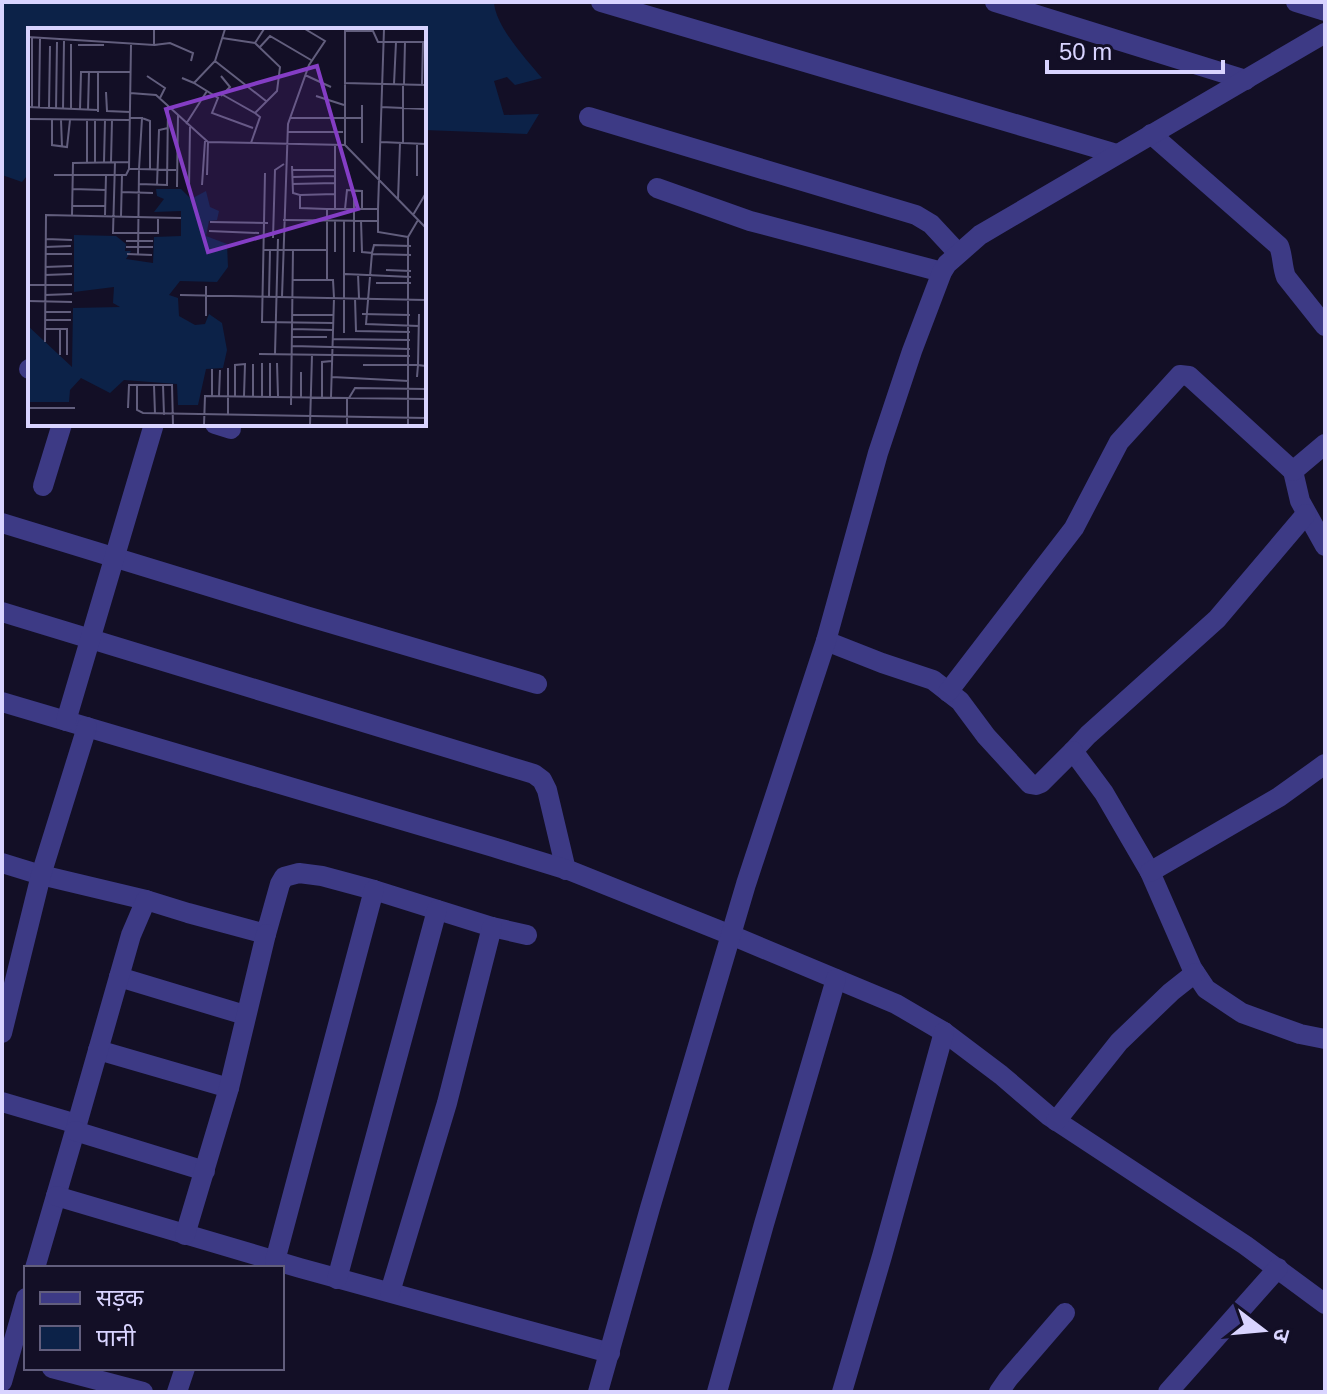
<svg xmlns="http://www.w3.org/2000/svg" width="1327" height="1394" viewBox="0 0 1327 1394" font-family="Arial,'Noto Sans Devanagari',sans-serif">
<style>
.water{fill:#0c2248}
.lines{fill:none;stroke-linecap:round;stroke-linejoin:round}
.street{stroke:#3d3a85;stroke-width:20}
.inset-road{fill:none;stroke:#625e7d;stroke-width:2}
.view{fill:#843dc5;fill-opacity:0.15;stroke:#843dc5;stroke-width:4}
.inset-edge{fill:none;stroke:#d9d4ff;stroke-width:4}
</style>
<rect width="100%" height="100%" fill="#130f26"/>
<path class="water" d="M 2,2 L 494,2 C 495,26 527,60 542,78 L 515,85 L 507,77 L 494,81 L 504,115 L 539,114 L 527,134 L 424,130 L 424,30 L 147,30 L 139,26 L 136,30 L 30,30 L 30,172 L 22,182 L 2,175 Z"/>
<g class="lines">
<g class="street">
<path d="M 601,2 L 1117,154"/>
<path d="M 995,2 L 1246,80"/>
<path d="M 1296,2 L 1325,11"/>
<path d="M 589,117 L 916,215 L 931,224 L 958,253"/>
<path d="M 1151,134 L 1279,246 C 1283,256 1282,267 1286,277 L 1325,326"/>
<path d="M 657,188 L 750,221 L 942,272"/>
<path d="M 29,369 L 30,369"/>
<path d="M 215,424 L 231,429"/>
<path d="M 1293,471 L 1300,501 L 1325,546"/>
<path d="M 43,486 L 62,424"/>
<path d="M 1306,514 L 1217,619 L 1088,735 L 1073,751 L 1104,793 L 1150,872 L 1192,968 L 1206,989 L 1242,1013 L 1300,1034 L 1325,1039"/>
<path d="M 2,523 L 306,616 L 537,684"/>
<path d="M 2,612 L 534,774 L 542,780 L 547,790 L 566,870"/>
<path d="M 826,641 L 882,663 L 933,680 L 960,701 L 986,736 L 1030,784 L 1036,785 L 1041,783 L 1073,751"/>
<path d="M 948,692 L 1074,528 L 1119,442 L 1180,375 L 1189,376 L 1293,471 L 1325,444"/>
<path d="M 2,702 L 493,847 L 571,871 L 731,935 L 896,1004 L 944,1032 L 1001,1075 L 1049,1116 L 1245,1245 L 1325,1304"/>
<path d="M 66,721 L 154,424"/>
<path d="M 2,863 L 41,875 L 146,900"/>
<path d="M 1150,872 L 1279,797 L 1325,764"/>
<path d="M 119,977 L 245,1015"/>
<path d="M 2,1033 L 41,875 L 87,727"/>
<path d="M 98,1050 L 229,1088"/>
<path d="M 2,1102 L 77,1124 L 35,1268"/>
<path d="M 1056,1121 L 1119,1042 L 1171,992 L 1195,973"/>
<path d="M 77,1124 L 131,935 L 146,900 L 188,913 L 266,934 L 280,884 L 284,877 L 299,873 L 322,876 L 374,890 L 492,927 L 527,935"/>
<path d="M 75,1131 L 205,1171"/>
<path d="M 56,1196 L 300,1268 L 610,1353"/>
<path d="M 185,1235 L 229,1088 L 266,934"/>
<path d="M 275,1261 L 374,890"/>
<path d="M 337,1279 L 437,910"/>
<path d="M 390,1292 L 447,1103 L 492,927"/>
<path d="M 52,1368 L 143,1392"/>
<path d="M 2,1382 L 26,1298"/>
<path d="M 177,1392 L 185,1368"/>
<path d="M 598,1392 L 650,1208 L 746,884 L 826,641 L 878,453 L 912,351 L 942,272 L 947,264 L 980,235 L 1325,33"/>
<path d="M 717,1392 L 764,1224 L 836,979"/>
<path d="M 842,1392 L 882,1256 L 944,1032"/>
<path d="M 999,1392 L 1008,1379 L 1065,1313"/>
<path d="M 1168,1392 L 1278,1268"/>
</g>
</g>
<g transform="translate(28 28)">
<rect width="398" height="398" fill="#130f26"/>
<path d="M 128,161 L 153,161 L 163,171 L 178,163 L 182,179 L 191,183 L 189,192 L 181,193 L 178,208 L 199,216 L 200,239 L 189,254 L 152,253 L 141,267 L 150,270 L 151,288 L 167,297 L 177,296 L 181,286 L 194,295 L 199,322 L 195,340 L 178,341 L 170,377 L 150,377 L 149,356 L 96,352 L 82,365 L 53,350 L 42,362 L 41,374 L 0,374 L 0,298 L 44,339 L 45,280 L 92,279 L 85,275 L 86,259 L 46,264 L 46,207 L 88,208 L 98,216 L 97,223 L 103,223 L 98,231 L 125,235 L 126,209 L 153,208 L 153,183 L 126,184 L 136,171 L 129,168 Z" fill="#0c2248"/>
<path class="inset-road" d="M 317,1 L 317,117 L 398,200M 317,3 L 345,3 L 350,14 L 398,14M 0,9 L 126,17 L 126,1M 194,10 L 227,15M 50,17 L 76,17M 103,17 L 101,141 L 111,141 L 110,227M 126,17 L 142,15 L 165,25 L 163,33M 231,20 L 242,8 L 283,32M 187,33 L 238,73M 277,47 L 303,59M 119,48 L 137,60 L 132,70M 193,48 L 202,59 L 193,68M 154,50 L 166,55 L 187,33 L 197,1M 166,55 L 190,70 L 184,85 L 225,100M 316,55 L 398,57M 366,56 L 368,14M 376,56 L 377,14M 394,57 L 395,14M 78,64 L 79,83 L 102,84M 102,65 L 128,67 L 180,114 L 317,117M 195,67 L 227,85 L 249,63 L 252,39 L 227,15 L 236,1M 288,68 L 316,77M 334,77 L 334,115M 0,79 L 70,82M 4,79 L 4,10M 353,79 L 397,81M 11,80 L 12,10M 21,80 L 22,18M 397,81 L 397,148M 28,82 L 29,14M 35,82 L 36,13M 43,82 L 43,16M 52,82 L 53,44 L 103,44M 60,82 L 61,43M 70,84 L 70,44M 101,90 L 114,90 L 111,141 L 148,142M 114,90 L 122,93 L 122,142M 262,90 L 334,90M 0,91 L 101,92M 59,91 L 59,134M 24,92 L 24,117 L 39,119 L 42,92M 33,92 L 34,119M 158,96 L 179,63M 259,104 L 315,104M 353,114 L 398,116M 223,115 L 232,89 L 227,85M 375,115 L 375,56M 307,116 L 307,181M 67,134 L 67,91M 76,134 L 77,92M 83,134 L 84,92M 87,134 L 85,205 L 130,205 L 130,189M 264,138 L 265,165 L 272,167 L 272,180 L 299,181M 264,142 L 307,142M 237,145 L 234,294 L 305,295M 26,147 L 98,147 L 101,141M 179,147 L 180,114M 389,148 L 389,116M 264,149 L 307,148M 111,156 L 139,157 L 140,78M 264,156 L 307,155M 129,157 L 131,102 L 140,100M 174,157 L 177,113M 149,159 L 150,87M 161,160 L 162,99M 44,161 L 78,162M 326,162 L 326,224M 93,164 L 125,165M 272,167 L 307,166M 370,172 L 372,115M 44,178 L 77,178M 317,181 L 319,162 L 334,163 L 334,181M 44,187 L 45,135 L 101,134M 77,187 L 78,147M 385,187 L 398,165M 93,188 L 94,147M 255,192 L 350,193 L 350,181M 333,192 L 334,224 L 344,225 L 338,296 L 391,298M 350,193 L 350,204 L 380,209M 182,194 L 240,195M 181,203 L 231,205M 245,210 L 247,142 L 256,136M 18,211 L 44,212M 98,213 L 125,213M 17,219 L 43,218M 98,219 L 125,219M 236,222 L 298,222M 307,224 L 307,192M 344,225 L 346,217 L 383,218M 17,226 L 44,226M 99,226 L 124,227M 344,226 L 383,227M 17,239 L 44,238M 358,242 L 383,243M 317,246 L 383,249M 330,246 L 331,270M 17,247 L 44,246M 265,252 L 299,252M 348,255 L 383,255M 0,257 L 44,257M 178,258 L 178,288M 17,267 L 44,266M 152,267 L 398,272M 241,268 L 242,222M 254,269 L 260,96 L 281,37 L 297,13 L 277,1M 327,270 L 328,303 L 382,304M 0,273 L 44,274M 17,284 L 43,284M 334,286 L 382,287M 391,286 L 390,337 L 398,338M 264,287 L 305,287M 17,292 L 43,292M 17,301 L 39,301 L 39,327M 32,301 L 32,327M 264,301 L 305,302M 316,305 L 316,192M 264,309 L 299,309M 305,311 L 382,312M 17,314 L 18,187 L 153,190M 264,318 L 382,321M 231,326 L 382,328M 247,326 L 250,211M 234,335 L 234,368M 249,335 L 250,368M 335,337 L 390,337 L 389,349M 304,349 L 381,353M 109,357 L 109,382 L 115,385 L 398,390M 126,357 L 127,386M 135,357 L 136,387M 184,368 L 184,341M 191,368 L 192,342M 207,368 L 207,337 L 217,336 L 216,368M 225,368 L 225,336M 242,368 L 242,335M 273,369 L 273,344M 294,369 L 294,334 L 304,333M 303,369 L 306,270 L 305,252 L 299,252 L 299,181 L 350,181 L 356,1M 321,370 L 327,360 L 398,361M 263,377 L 265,221M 0,380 L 47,380M 100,380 L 101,357 L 144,357 L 145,397M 200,387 L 200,340M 176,397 L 177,368 L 398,371M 282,397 L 284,327M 319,397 L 319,370M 380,397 L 380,209 L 390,192"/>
<path class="view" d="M 289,38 L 330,181 L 180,224 L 138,81 Z"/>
<rect width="398" height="398" class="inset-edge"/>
</g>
<rect width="1327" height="1394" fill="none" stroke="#d9d4ff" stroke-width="8"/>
<rect x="24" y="1266" width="260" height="104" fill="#130f26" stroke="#625e7d" stroke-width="2"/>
<rect x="40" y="1292" width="40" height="12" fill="#3d3a85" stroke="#625e7d" stroke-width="2"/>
<text x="96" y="1306" font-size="24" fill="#d9d4ff">सड़क</text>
<rect x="40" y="1326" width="40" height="24" fill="#0c2248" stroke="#625e7d" stroke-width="2"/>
<text x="96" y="1346" font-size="24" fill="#d9d4ff">पानी</text>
<g transform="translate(1263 1330) rotate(106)" stroke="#130f26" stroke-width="6" paint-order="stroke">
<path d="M0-6L14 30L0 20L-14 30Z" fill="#d9d4ff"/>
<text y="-12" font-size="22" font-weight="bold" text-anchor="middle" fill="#d9d4ff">उ</text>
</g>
<path d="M1047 60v12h176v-12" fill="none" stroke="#d9d4ff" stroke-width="4"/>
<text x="1059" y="60" font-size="24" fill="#d9d4ff" stroke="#130f26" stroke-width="6" paint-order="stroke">50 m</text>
</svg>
